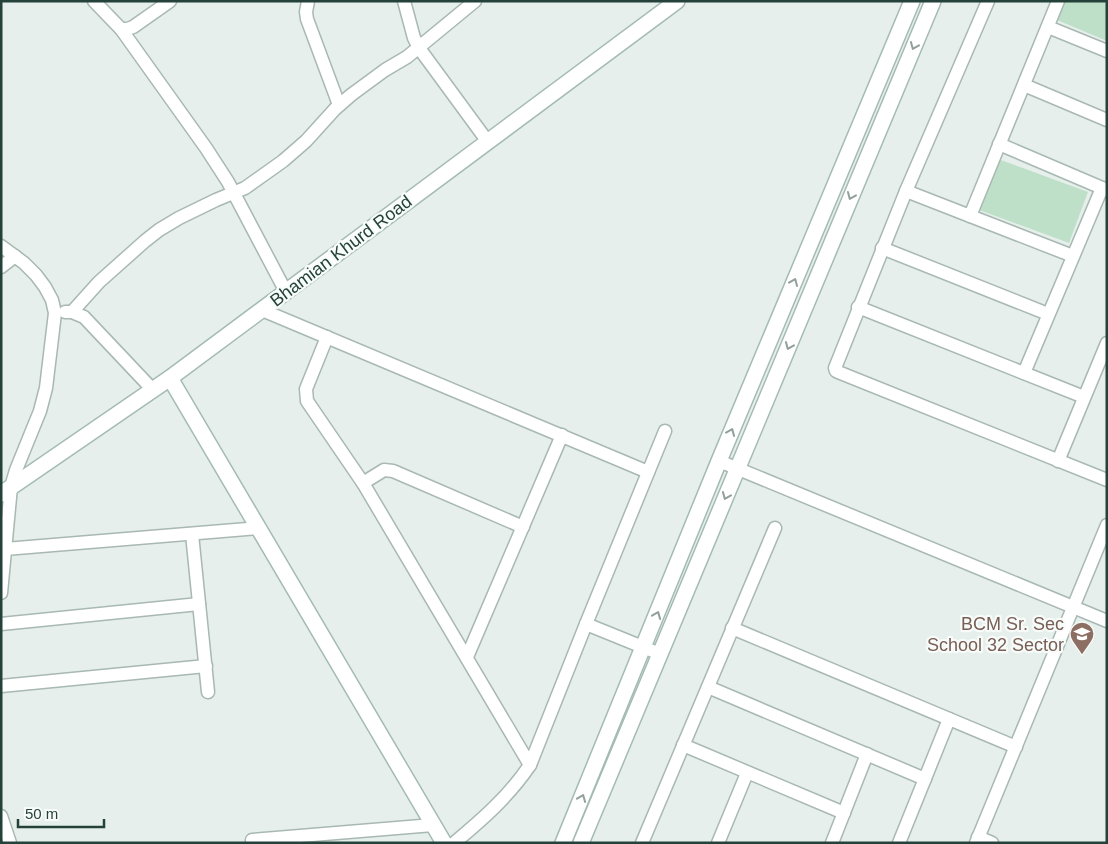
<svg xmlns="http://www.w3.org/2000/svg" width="1108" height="844" viewBox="0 0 1108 844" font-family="Helvetica,sans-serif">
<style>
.green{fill:#bfe0c8}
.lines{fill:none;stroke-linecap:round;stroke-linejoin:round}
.street-casing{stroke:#a8b8b2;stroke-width:15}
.secondary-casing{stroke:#a4bbb3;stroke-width:18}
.street{stroke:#fff;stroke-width:12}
.secondary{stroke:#fff;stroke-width:15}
.oneway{stroke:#92a09c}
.labels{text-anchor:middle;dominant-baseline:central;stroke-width:4.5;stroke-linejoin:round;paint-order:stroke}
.street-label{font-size:18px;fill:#24423a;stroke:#f7fbf9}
.education-label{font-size:18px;fill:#785e54;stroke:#f7fbf9;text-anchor:end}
</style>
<rect width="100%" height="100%" fill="#e6efeb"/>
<g class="green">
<path d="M 1065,1 L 1107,1 L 1107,41 L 1057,20 Z"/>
<path d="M 998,159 L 1088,192 L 1069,243 L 979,210 Z"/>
</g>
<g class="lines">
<defs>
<g id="street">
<path d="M 94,1 L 121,29 L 127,29 L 133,27 L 170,1"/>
<path d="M 308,1 L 306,12 L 307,19 L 339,105"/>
<path d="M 404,1 L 414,38 L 419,48 L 488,142"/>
<path d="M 988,1 L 906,191 L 835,368 L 836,371 L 838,372 L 1107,480"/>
<path d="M 1048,27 L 1107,51"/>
<path d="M 121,29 L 206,148 L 228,182 L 286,292"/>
<path d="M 1024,85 L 1107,120"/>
<path d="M 999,144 L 1107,190"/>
<path d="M 906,191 L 1073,256"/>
<path d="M 970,216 L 1058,1"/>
<path d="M 1,246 L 24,263 L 36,275 L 45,287 L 52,300 L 55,313 L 46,388 L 40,411 L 16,470 L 11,487 L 1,593"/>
<path d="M 882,248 L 1048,314"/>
<path d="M 1,267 L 15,256"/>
<path d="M 858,307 L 1084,397"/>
<path d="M 262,310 L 648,472"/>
<path d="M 65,312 L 72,312 L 84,317 L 153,390"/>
<path d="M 72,312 L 99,282 L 145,241 L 159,230 L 179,218 L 216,200 L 245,188 L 283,161 L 306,141 L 335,109 L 351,95 L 385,70 L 407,57 L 475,1"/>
<path d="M 327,337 L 306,389 L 307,401 L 363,483 L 530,765 L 586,624 L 665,431"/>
<path d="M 1024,373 L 1102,188"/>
<path d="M 719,461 L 1107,621"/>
<path d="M 1058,461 L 1107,343"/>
<path d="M 363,483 L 384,470 L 393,471 L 523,527"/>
<path d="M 192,534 L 208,692"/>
<path d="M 5,549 L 258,528"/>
<path d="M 1,624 L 199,604"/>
<path d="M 586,624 L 660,654"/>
<path d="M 732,628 L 1016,747"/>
<path d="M 467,657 L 562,435"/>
<path d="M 1,686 L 206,666"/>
<path d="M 708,687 L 925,779"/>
<path d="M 683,745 L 844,813"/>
<path d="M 1,816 L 10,843"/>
<path d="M 978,837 L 992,843"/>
<path d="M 252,840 L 433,825"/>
<path d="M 454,843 C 483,819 509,796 530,765"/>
<path d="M 642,843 L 775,528"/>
<path d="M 718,843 L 747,773"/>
<path d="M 832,843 L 867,754"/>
<path d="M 899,843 L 949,719"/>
<path d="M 976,843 L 1107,525"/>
</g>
<g id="secondary">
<path d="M 170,378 L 444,843"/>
<path d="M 1,494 L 170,378 L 677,1"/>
<path d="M 563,843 L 719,461 L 912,1"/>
<path d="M 581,843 L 933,1"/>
</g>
</defs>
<use href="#street" class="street-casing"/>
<use href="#secondary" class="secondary-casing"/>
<use href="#street" class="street"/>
<use href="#secondary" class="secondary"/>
</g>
<defs><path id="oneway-chevron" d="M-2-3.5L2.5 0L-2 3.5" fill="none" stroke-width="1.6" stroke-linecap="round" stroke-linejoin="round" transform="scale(1.25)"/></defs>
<g class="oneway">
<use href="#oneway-chevron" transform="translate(914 46) rotate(113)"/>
<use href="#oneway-chevron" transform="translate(851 196) rotate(113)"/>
<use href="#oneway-chevron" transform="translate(794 282) rotate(-67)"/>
<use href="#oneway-chevron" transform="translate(789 346) rotate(113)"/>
<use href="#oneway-chevron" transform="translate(731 432) rotate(-67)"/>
<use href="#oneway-chevron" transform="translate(726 496) rotate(113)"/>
<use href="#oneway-chevron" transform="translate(657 615) rotate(-68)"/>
<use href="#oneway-chevron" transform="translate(582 798) rotate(-68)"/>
</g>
<defs>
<symbol id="school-pin" viewBox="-11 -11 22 30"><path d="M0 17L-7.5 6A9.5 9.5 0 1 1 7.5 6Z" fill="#8d6e63" stroke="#f7fbf9"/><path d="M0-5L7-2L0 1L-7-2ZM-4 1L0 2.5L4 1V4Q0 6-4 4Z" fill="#fff"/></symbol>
</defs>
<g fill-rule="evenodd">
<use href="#school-pin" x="1068" y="620" width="28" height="38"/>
</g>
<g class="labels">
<g class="street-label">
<text transform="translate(341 251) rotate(-37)">Bhamian Khurd Road</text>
</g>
<g class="education-label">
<text x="1064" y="624">BCM Sr. Sec<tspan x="1064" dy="21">School 32 Sector</tspan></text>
</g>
</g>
<rect width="1108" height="844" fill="none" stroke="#24423a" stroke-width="5"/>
<path d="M18 819v8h86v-8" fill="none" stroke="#24423a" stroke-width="2.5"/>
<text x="25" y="819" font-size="15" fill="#24423a" stroke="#f7fbf9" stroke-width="4" paint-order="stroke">50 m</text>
</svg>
